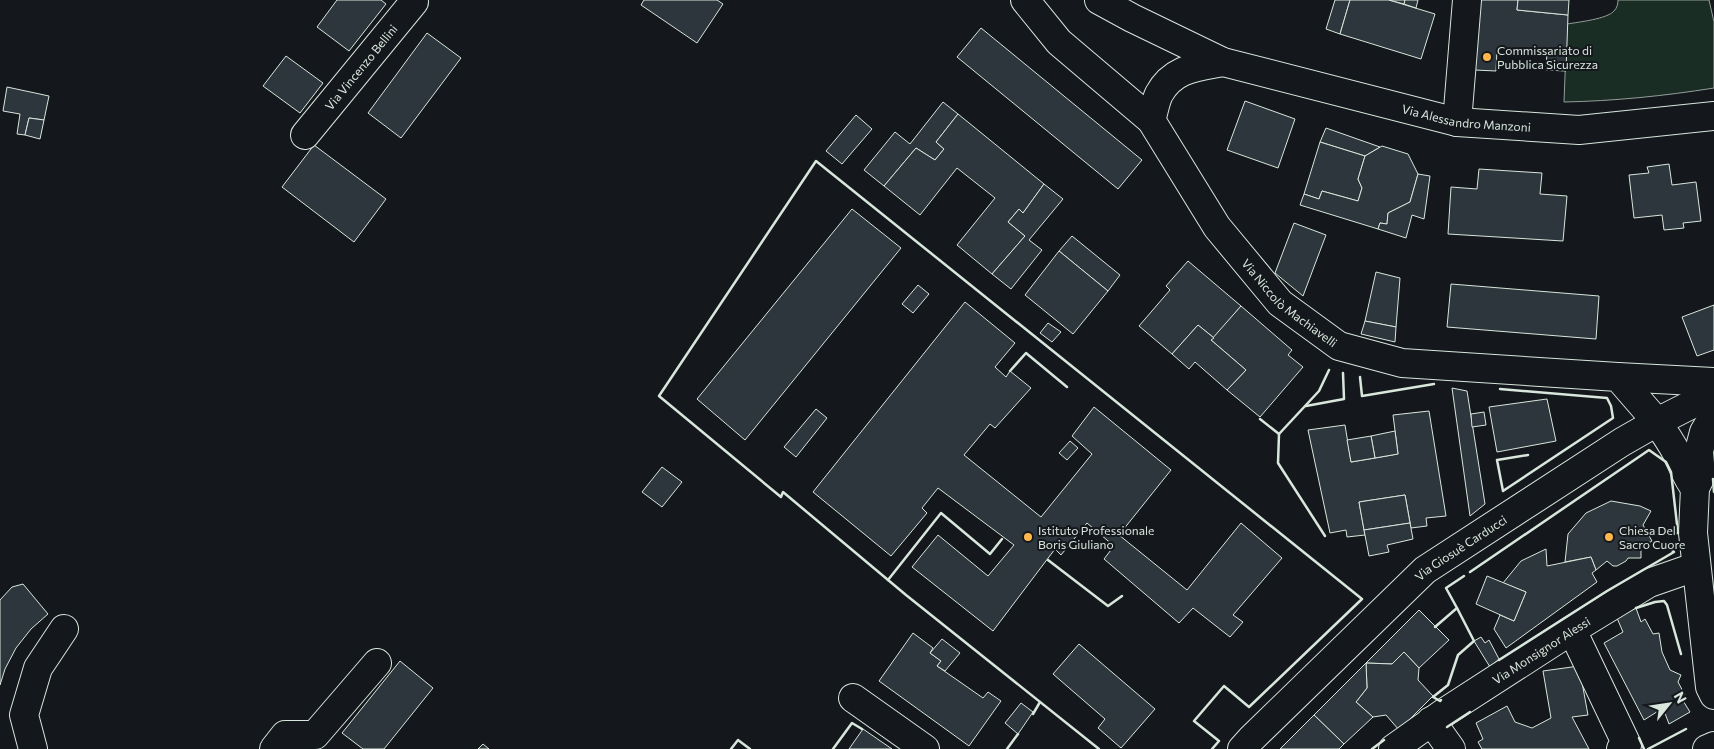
<svg xmlns="http://www.w3.org/2000/svg" width="1714" height="749" viewBox="0 0 1714 749" font-family="Commissioner,sans-serif">
<style>
.green{fill:#1a2d24;stroke:#939e99}
.building{fill:#2c363c;stroke:#d8e6dc}
.lines{fill:none;stroke-linecap:round;stroke-linejoin:round}
.minor-casing{stroke:#d8e6dc;stroke-width:30}
.major-casing{stroke:#d8e6dc;stroke-width:30}
.minor{stroke:#14181c;stroke-width:28}
.major{stroke:#14181c;stroke-width:28}
.wall{stroke:#d8e6dc;stroke-width:2.5}
.poi-dot{fill:#ffb74d;stroke:#14181c;stroke-width:2}
.labels{text-anchor:middle;dominant-baseline:central;stroke-width:4;stroke-linejoin:round;paint-order:stroke}
.poi-label{font-size:12px;fill:#d8e6dc;stroke:#14181c;text-anchor:start}
.street-label{font-size:12px;fill:#d8e6dc;stroke:#14181c}
</style>
<rect width="100%" height="100%" fill="#14181c"/>
<path class="green" d="M 1618,0 L 1709,0 L 1714,22 L 1714,88 C 1664,96 1614,101 1564,102 L 1567,24 C 1579,22 1607,19 1614,11 C 1617,8 1618,4 1618,0 Z"/>
<g class="building">
<path d="M 337,0 L 381,0 L 386,4 L 349,51 L 317,27 Z"/>
<path d="M 644,0 L 717,0 L 723,4 L 697,43 L 641,5 Z"/>
<path d="M 1335,0 L 1350,0 L 1340,34 L 1326,29 Z"/>
<path d="M 1350,0 L 1389,0 L 1435,14 L 1421,59 L 1340,34 Z"/>
<path d="M 1389,0 L 1405,0 L 1404,4 Z"/>
<path d="M 1405,0 L 1418,0 L 1416,8 L 1404,4 Z"/>
<path d="M 1477,0 L 1518,0 L 1517,10 L 1568,15 L 1566,71 L 1546,70 L 1547,51 L 1497,49 L 1496,71 L 1475,70 Z"/>
<path d="M 1518,0 L 1569,0 L 1568,15 L 1517,10 Z"/>
<path d="M 981,28 L 1142,160 L 1118,189 L 957,57 Z"/>
<path d="M 427,33 L 461,58 L 401,138 L 368,113 Z"/>
<path d="M 286,56 L 323,83 L 300,113 L 263,86 Z"/>
<path d="M 7,87 L 49,96 L 44,120 L 29,118 L 25,135 L 17,134 L 20,114 L 3,111 Z"/>
<path d="M 1245,101 L 1295,119 L 1278,168 L 1227,150 Z"/>
<path d="M 943,102 L 958,114 L 936,142 L 944,149 L 935,160 L 916,148 L 884,186 L 864,170 L 895,132 L 910,144 Z"/>
<path d="M 958,114 L 1044,184 L 1023,213 L 1019,209 L 1008,222 L 1025,236 L 992,274 L 957,245 L 995,198 L 957,168 L 920,215 L 884,186 L 916,148 L 935,160 L 944,149 L 936,142 Z"/>
<path d="M 856,115 L 872,129 L 842,164 L 826,151 Z"/>
<path d="M 29,118 L 44,120 L 40,139 L 25,135 Z"/>
<path d="M 1326,128 L 1380,147 L 1365,156 L 1320,142 Z"/>
<path d="M 1320,142 L 1365,156 L 1358,179 L 1362,188 L 1358,201 L 1322,191 L 1319,199 L 1304,194 Z"/>
<path d="M 314,145 L 386,199 L 354,242 L 282,187 Z"/>
<path d="M 1382,146 L 1408,154 L 1418,174 L 1410,202 L 1388,213 L 1387,224 L 1380,223 L 1378,229 L 1300,205 L 1304,194 L 1319,199 L 1322,191 L 1358,201 L 1362,188 L 1358,179 L 1365,156 Z"/>
<path d="M 1669,164 L 1672,185 L 1696,182 L 1701,221 L 1683,223 L 1684,228 L 1664,230 L 1662,215 L 1634,218 L 1629,175 L 1649,173 L 1647,167 Z"/>
<path d="M 1479,169 L 1542,173 L 1540,194 L 1567,196 L 1563,241 L 1448,234 L 1451,187 L 1477,189 Z"/>
<path d="M 1418,174 L 1430,176 L 1424,219 L 1412,215 L 1406,238 L 1378,229 L 1380,223 L 1387,224 L 1388,213 L 1410,202 Z"/>
<path d="M 1044,184 L 1063,199 L 1029,240 L 1042,250 L 1011,289 L 992,274 L 1025,236 L 1008,222 L 1019,209 L 1023,213 Z"/>
<path d="M 852,209 L 901,248 L 745,440 L 697,399 Z"/>
<path d="M 1294,223 L 1326,235 L 1303,296 L 1275,273 Z"/>
<path d="M 1072,236 L 1120,275 L 1108,291 L 1059,251 Z"/>
<path d="M 1059,251 L 1108,291 L 1073,334 L 1025,295 Z"/>
<path d="M 1188,261 L 1241,306 L 1214,338 L 1198,325 L 1172,354 L 1139,326 L 1170,290 L 1166,286 Z"/>
<path d="M 1376,272 L 1400,278 L 1396,327 L 1365,321 Z"/>
<path d="M 1451,284 L 1599,296 L 1596,339 L 1447,327 Z"/>
<path d="M 918,285 L 929,294 L 913,313 L 902,304 Z"/>
<path d="M 965,302 L 1015,343 L 995,367 L 1006,377 L 1010,371 L 1031,388 L 995,428 L 990,424 L 964,455 L 1041,517 L 1092,454 L 1072,436 L 1094,407 L 1171,470 L 1119,535 L 1187,590 L 1241,523 L 1282,558 L 1233,615 L 1243,622 L 1230,637 L 1193,608 L 1179,623 L 1104,559 L 1114,546 L 1087,523 L 1061,555 L 1055,549 L 993,631 L 912,567 L 938,535 L 988,576 L 1014,545 L 938,488 L 922,508 L 927,513 L 891,556 L 813,492 Z"/>
<path d="M 1714,305 L 1714,350 L 1697,356 L 1682,317 Z"/>
<path d="M 1241,306 L 1292,350 L 1288,355 L 1303,367 L 1260,417 L 1227,390 L 1246,370 L 1211,340 Z"/>
<path d="M 1365,321 L 1396,327 L 1395,342 L 1361,334 Z"/>
<path d="M 1048,323 L 1061,332 L 1052,342 L 1040,333 Z"/>
<path d="M 1198,325 L 1214,338 L 1211,340 L 1246,370 L 1227,390 L 1195,362 L 1189,369 L 1172,354 Z"/>
<path d="M 1452,388 L 1467,391 L 1485,504 L 1470,516 Z"/>
<path d="M 1547,399 L 1556,441 L 1497,452 L 1489,407 Z"/>
<path d="M 816,409 L 827,418 L 796,457 L 784,447 Z"/>
<path d="M 1429,411 L 1446,516 L 1426,518 L 1427,526 L 1411,528 L 1405,495 L 1359,502 L 1365,535 L 1347,537 L 1346,530 L 1330,533 L 1308,430 L 1345,425 L 1351,462 L 1375,458 L 1398,454 L 1393,415 Z"/>
<path d="M 1484,412 L 1486,425 L 1472,427 L 1471,414 Z"/>
<path d="M 1395,431 L 1398,454 L 1375,458 L 1371,436 Z"/>
<path d="M 1371,436 L 1375,458 L 1351,462 L 1347,440 Z"/>
<path d="M 1070,441 L 1078,448 L 1067,460 L 1059,453 Z"/>
<path d="M 662,467 L 682,482 L 662,507 L 642,492 Z"/>
<path d="M 1405,495 L 1410,523 L 1364,530 L 1359,502 Z"/>
<path d="M 1611,501 L 1640,506 L 1651,511 L 1643,525 L 1652,541 L 1641,547 L 1641,558 L 1628,558 L 1626,561 L 1617,566 L 1613,566 L 1607,561 L 1596,570 L 1591,557 L 1565,562 L 1568,534 L 1586,513 Z"/>
<path d="M 1410,523 L 1413,539 L 1387,545 L 1389,552 L 1369,556 L 1364,530 Z"/>
<path d="M 1546,549 L 1547,566 L 1591,557 L 1596,570 L 1592,573 L 1597,582 L 1506,648 L 1494,629 L 1500,615 L 1514,621 L 1526,592 L 1503,583 L 1521,561 Z"/>
<path d="M 1487,576 L 1526,592 L 1514,621 L 1476,604 Z"/>
<path d="M 23,584 L 48,614 L 31,629 L 16,648 L 5,669 L 0,685 L 0,600 L 12,587 Z"/>
<path d="M 1636,608 L 1641,622 L 1645,619 L 1653,634 L 1659,633 L 1662,652 L 1670,670 L 1681,675 L 1678,682 L 1686,697 L 1682,699 L 1690,712 L 1669,724 L 1663,708 L 1644,720 L 1604,643 L 1623,632 L 1617,618 Z"/>
<path d="M 1419,610 L 1449,640 L 1419,668 L 1404,652 L 1392,664 L 1366,663 Z"/>
<path d="M 913,633 L 933,648 L 930,653 L 941,661 L 937,666 L 983,698 L 988,692 L 1001,701 L 969,746 L 879,681 Z"/>
<path d="M 1481,637 L 1485,643 L 1489,640 L 1499,659 L 1490,667 L 1474,641 Z"/>
<path d="M 942,639 L 960,653 L 945,671 L 937,666 L 941,661 L 930,653 Z"/>
<path d="M 1079,644 L 1155,709 L 1121,748 L 1098,728 L 1105,719 L 1053,674 Z"/>
<path d="M 1404,652 L 1419,668 L 1418,680 L 1433,696 L 1399,730 L 1386,715 L 1373,717 L 1356,702 L 1367,688 L 1366,663 L 1392,664 Z"/>
<path d="M 400,661 L 433,688 L 384,749 L 363,749 L 342,733 Z"/>
<path d="M 1366,663 L 1367,688 L 1356,702 L 1373,717 L 1344,744 L 1314,715 Z"/>
<path d="M 1579,666 L 1588,715 L 1572,717 L 1589,749 L 1482,749 L 1478,742 L 1483,739 L 1476,723 L 1507,706 L 1515,722 L 1532,728 L 1551,718 L 1543,671 Z"/>
<path d="M 1021,703 L 1033,712 L 1018,734 L 1005,723 Z"/>
<path d="M 1314,715 L 1344,744 L 1339,749 L 1280,749 Z"/>
<path d="M 863,729 L 892,749 L 849,749 Z"/>
<path d="M 483,744 L 489,749 L 478,749 Z"/>
</g>
<g class="lines">
<defs>
<g id="minor">
<path d="M 1457,122 L 1467,0"/>
<path id="s1" d="M 305,135 L 414,2 L 412,0"/>
<path d="M 1714,415 L 1704,432 L 1699,451 L 1701,476 L 1695,488 L 1693,533 L 1710,687 L 1714,695"/>
<path d="M 1572,630 L 1627,745 L 1621,749"/>
<path d="M 853,698 L 925,749"/>
<path d="M 1431,721 L 1451,749"/>
<path d="M 33,749 L 24,715 L 38,668 L 64,629"/>
<path d="M 274,749 L 285,735 L 315,735 L 377,663"/>
<path id="s2" d="M 1242,749 L 1251,739 L 1425,570 L 1622,442 L 1657,422 C 1665,434 1674,446 1680,460 C 1686,472 1686,477 1695,488"/>
<path id="s3" d="M 1393,749 L 1445,712 L 1572,630 L 1649,583 L 1695,567"/>
<path d="M 1707,749 L 1714,746"/>
</g>
<g id="major">
<path id="s4" d="M 1025,0 L 1059,42 L 1151,120 L 1217,227 L 1280,303 L 1339,346 L 1402,363 L 1618,377 L 1657,422 L 1714,393"/>
<path id="s5" d="M 1099,0 L 1132,18 L 1223,62 L 1457,122 L 1579,130 L 1714,116"/>
<path d="M 1151,120 C 1154,112 1155,102 1159,94 C 1173,68 1197,67 1223,62"/>
<path d="M 1618,377 L 1714,382"/>
</g>
</defs>
<use href="#minor" class="minor-casing"/>
<use href="#major" class="major-casing"/>
<use href="#minor" class="minor"/>
<use href="#major" class="major"/>
<g class="wall">
<path d="M 1010,371 L 1026,353 L 1067,387"/>
<path d="M 1360,377 L 1362,396 L 1434,384"/>
<path d="M 1500,389 L 1607,398 L 1611,406 L 1613,418 L 1503,491 L 1497,460 L 1528,455"/>
<path d="M 1306,406 L 1344,399 L 1343,373"/>
<path d="M 1260,419 L 1279,434 L 1319,391 L 1329,370"/>
<path d="M 1279,434 L 1278,463 L 1325,536"/>
<path d="M 1713,479 L 1714,492"/>
<path d="M 1048,560 L 1108,606 L 1122,596"/>
<path d="M 1470,572 L 1649,450 L 1666,462 L 1671,472 L 1678,533 L 1671,534"/>
<path d="M 888,580 L 941,513 L 990,554 L 1002,539"/>
<path d="M 1636,608 L 1655,602 L 1664,601 L 1667,605 L 1681,654"/>
<path d="M 1435,627 L 1457,608 L 1446,588 L 1464,576"/>
<path d="M 1499,660 L 1607,591 L 1674,552 L 1670,548"/>
<path d="M 1441,700 L 1440,701 L 1433,697 L 1448,685 L 1458,655 L 1474,641 L 1457,608"/>
<path d="M 1033,714 L 1040,702"/>
<path d="M 1447,727 L 1470,712"/>
<path d="M 1639,738 L 1644,749"/>
<path d="M 731,749 L 738,740 L 750,749"/>
<path d="M 833,749 L 852,723 L 862,729"/>
<path d="M 1007,749 L 1018,734"/>
<path d="M 1099,749 L 906,595 L 783,492 L 781,497 L 659,396 L 816,161 L 1362,599 L 1249,707 L 1224,686 L 1194,721 L 1219,741 L 1212,749"/>
<path d="M 1372,749 L 1384,740"/>
<path d="M 1648,749 L 1686,729"/>
</g>
</g>
<g class="poi-dot">
<circle cx="1487" cy="57" r="5"/>
<circle cx="1028" cy="537" r="5"/>
<circle cx="1609" cy="537" r="5"/>
</g>
<g class="labels">
<g class="poi-label">
<text x="1497" y="50">Commissariato di<tspan x="1497" dy="14">Pubblica Sicurezza</tspan></text>
<text x="1038" y="530">Istituto Professionale<tspan x="1038" dy="14">Boris Giuliano</tspan></text>
<text x="1619" y="530">Chiesa Del<tspan x="1619" dy="14">Sacro Cuore</tspan></text>
</g>
<g class="street-label">
<text stroke="none"><textPath href="#s1" startOffset="88">Via Vincenzo Bellini</textPath></text>
<text stroke="none"><textPath href="#s5" startOffset="389">Via Alessandro Manzoni</textPath></text>
<text stroke="none"><textPath href="#s4" startOffset="406">Via Niccolò Machiavelli</textPath></text>
<text stroke="none"><textPath href="#s2" startOffset="298">Via Giosuè Carducci</textPath></text>
<text stroke="none"><textPath href="#s3" startOffset="178">Via Monsignor Alessi</textPath></text>
</g>
</g>
<g transform="translate(1669 704) rotate(60)" stroke="#14181c" stroke-width="4" paint-order="stroke">
<path d="M0-4L9 19L0 12L-9 19Z" fill="#d8e6dc"/>
<text y="-8" font-size="14" font-weight="bold" text-anchor="middle" fill="#d8e6dc">N</text>
</g>
</svg>
